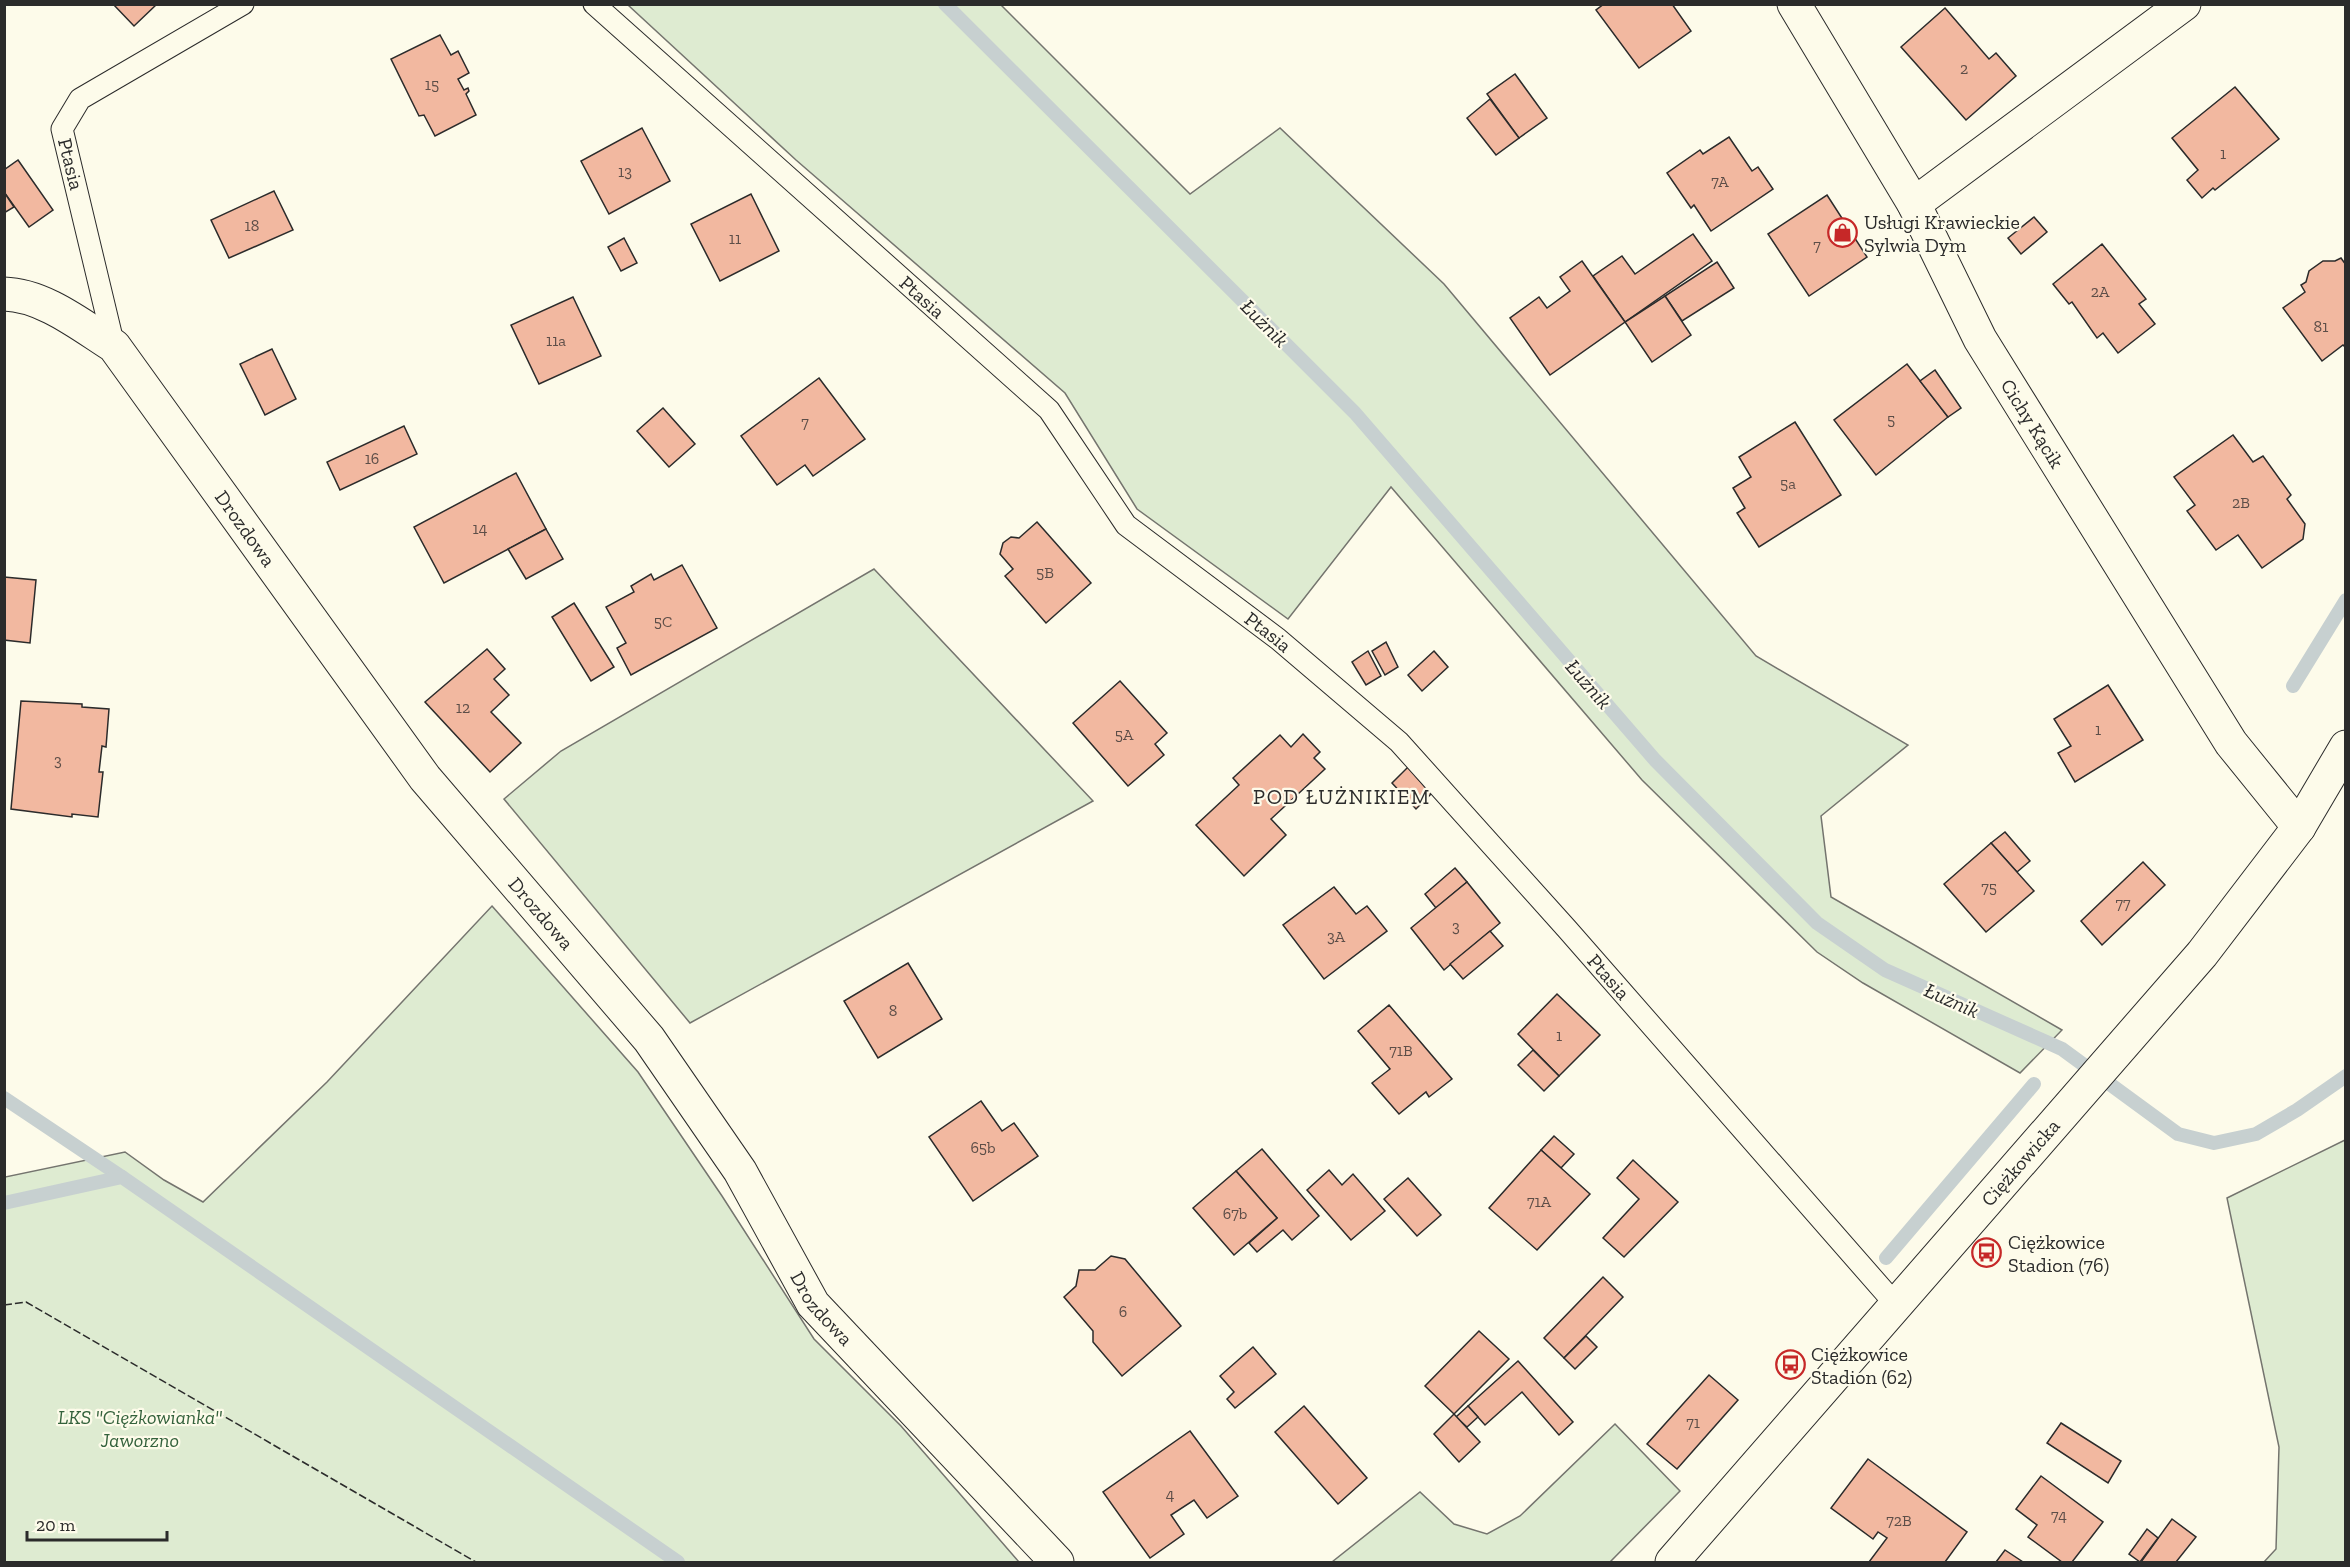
<svg xmlns="http://www.w3.org/2000/svg" width="2350" height="1567" viewBox="0 0 2350 1567" font-family="'Zilla Slab',serif">
<style>
.green{fill:#deebd1;stroke:#74746e;stroke-width:1.5}
.lines{fill:none;stroke-linecap:round;stroke-linejoin:round}
.stream{stroke:#c7d0d0;stroke-width:14}
.building{fill:#f2b8a0;stroke:#2b2b2b;stroke-width:1.5}
.lane-casing{stroke:#2b2b2b;stroke-width:23}
.street-casing{stroke:#2b2b2b;stroke-width:35}
.secondary-casing{stroke:#2b2b2b;stroke-width:35}
.lane{stroke:#fdfbea;stroke-width:21}
.street{stroke:#fdfbea;stroke-width:33}
.secondary{stroke:#fdfbea;stroke-width:33}
.fence{stroke:#2b2b2b;stroke-width:1.5;stroke-dasharray:8 3;stroke-linecap:butt}
.labels{text-anchor:middle;dominant-baseline:central;stroke-width:4.5;stroke-linejoin:round;paint-order:stroke}
.number-label{font-size:16px;fill:#5d4e48}
.street-label{font-size:20px;fill:#2b2b2b;stroke:#fdfbea}
.poi-label{font-size:20px;fill:#2b2b2b;stroke:#fdfbea;text-anchor:start}
.park-label{font-size:20px;font-style:italic;fill:#34623c;stroke:#fdfbea}
.water-label{font-size:21px;font-style:italic;fill:#2b2b2b;stroke:#fdfbea}
.neighbourhood-label{font-size:21px;letter-spacing:1.5px;fill:#2b2b2b;stroke:#fdfbea}
</style>
<rect width="100%" height="100%" fill="#fdfbea"/>
<g class="green">
<path d="M 628,5 L 1001,5 L 1190,194 L 1280,128 L 1444,284 L 1756,656 L 1908,745 L 1821,816 L 1831,897 L 2062,1030 L 2020,1073 L 1863,983 L 1817,952 L 1642,780 L 1391,487 L 1288,619 L 1137,509 L 1065,393 L 796,160 Z"/>
<path d="M 874,569 L 1093,801 L 690,1023 L 504,799 L 561,751 Z"/>
<path d="M 492,906 L 638,1072 L 722,1196 L 814,1339 L 901,1426 L 1019,1562 L 5,1562 L 5,1177 L 125,1152 L 164,1180 L 203,1202 L 327,1082 Z"/>
<path d="M 2345,1140 L 2345,1562 L 2264,1562 L 2276,1549 L 2279,1447 L 2227,1198 Z"/>
<path d="M 1615,1424 L 1680,1491 L 1610,1562 L 1332,1562 L 1420,1492 L 1454,1524 L 1487,1534 L 1520,1516 Z"/>
</g>
<g class="lines">
<g class="stream">
<path d="M 945,4 L 1355,413 L 1655,760 L 1817,923 L 1885,970 L 2062,1049 L 2178,1134 L 2214,1143 L 2256,1134 L 2297,1110 L 2346,1076"/>
<path d="M 2293,686 L 2346,600"/>
<path d="M 4,1098 L 122,1177"/>
<path d="M 4,1203 L 122,1177 L 678,1562"/>
<path d="M 1886,1258 L 2034,1084"/>
</g>
</g>
<g class="building">
<path d="M 113,4 L 157,4 L 134,26 Z"/>
<path d="M 1604,4 L 1672,4 L 1691,31 L 1639,68 L 1596,10 Z"/>
<path d="M 1945,8 L 1989,59 L 1996,53 L 2016,76 L 1966,120 L 1901,47 Z"/>
<path d="M 440,35 L 451,55 L 458,51 L 469,73 L 458,79 L 464,90 L 468,88 L 469,91 L 466,94 L 476,115 L 435,136 L 424,115 L 419,116 L 391,59 Z"/>
<path d="M 1515,74 L 1547,118 L 1519,138 L 1487,94 Z"/>
<path d="M 2235,87 L 2279,139 L 2215,190 L 2213,188 L 2202,198 L 2187,180 L 2198,170 L 2172,138 Z"/>
<path d="M 1490,99 L 1519,138 L 1496,155 L 1467,118 Z"/>
<path d="M 642,128 L 670,181 L 609,214 L 581,161 Z"/>
<path d="M 1729,137 L 1752,171 L 1758,167 L 1773,189 L 1711,231 L 1694,205 L 1691,208 L 1667,173 L 1700,150 L 1703,154 Z"/>
<path d="M 18,160 L 53,210 L 29,227 L 4,192 L 4,170 Z"/>
<path d="M 274,191 L 293,230 L 229,258 L 211,220 Z"/>
<path d="M 4,192 L 14,207 L 4,213 Z"/>
<path d="M 751,194 L 779,251 L 720,281 L 691,224 Z"/>
<path d="M 1827,195 L 1867,257 L 1809,296 L 1768,234 Z"/>
<path d="M 2034,217 L 2047,232 L 2021,254 L 2008,238 Z"/>
<path d="M 1693,234 L 1712,261 L 1625,322 L 1593,276 L 1622,256 L 1635,274 Z"/>
<path d="M 624,238 L 637,263 L 621,271 L 608,247 Z"/>
<path d="M 2102,244 L 2146,299 L 2139,304 L 2155,324 L 2118,353 L 2103,333 L 2097,338 L 2072,302 L 2069,304 L 2053,284 Z"/>
<path d="M 2341,258 L 2346,265 L 2346,348 L 2343,345 L 2322,361 L 2283,308 L 2305,292 L 2301,285 L 2306,282 L 2309,271 L 2323,261 L 2335,261 Z"/>
<path d="M 1582,261 L 1625,322 L 1550,375 L 1510,318 L 1539,297 L 1547,308 L 1570,291 L 1560,277 Z"/>
<path d="M 1717,262 L 1734,288 L 1682,321 L 1665,296 Z"/>
<path d="M 1665,296 L 1691,335 L 1652,362 L 1625,322 Z"/>
<path d="M 573,297 L 601,356 L 539,384 L 511,325 Z"/>
<path d="M 272,349 L 296,399 L 265,415 L 240,364 Z"/>
<path d="M 1907,364 L 1948,417 L 1876,475 L 1834,420 Z"/>
<path d="M 1935,370 L 1961,408 L 1948,417 L 1920,381 Z"/>
<path d="M 819,378 L 865,439 L 813,476 L 805,465 L 777,485 L 741,436 Z"/>
<path d="M 663,408 L 695,444 L 669,467 L 637,431 Z"/>
<path d="M 1795,422 L 1841,495 L 1759,547 L 1737,513 L 1745,508 L 1733,488 L 1751,477 L 1739,457 Z"/>
<path d="M 404,426 L 417,454 L 340,490 L 327,462 Z"/>
<path d="M 2233,435 L 2253,462 L 2263,456 L 2291,495 L 2287,499 L 2305,524 L 2303,539 L 2262,568 L 2238,535 L 2216,550 L 2187,511 L 2195,505 L 2174,477 Z"/>
<path d="M 516,473 L 546,529 L 444,583 L 414,527 Z"/>
<path d="M 1037,522 L 1091,583 L 1046,623 L 1005,576 L 1013,569 L 1000,554 L 1003,543 L 1011,537 L 1019,538 Z"/>
<path d="M 546,529 L 563,559 L 526,579 L 508,549 Z"/>
<path d="M 682,565 L 717,628 L 631,675 L 617,648 L 626,643 L 606,607 L 634,592 L 631,586 L 651,574 L 654,580 Z"/>
<path d="M 4,577 L 36,580 L 30,643 L 4,640 Z"/>
<path d="M 574,603 L 614,667 L 591,681 L 552,617 Z"/>
<path d="M 1386,642 L 1398,667 L 1385,675 L 1372,651 Z"/>
<path d="M 487,649 L 505,669 L 494,679 L 509,695 L 491,712 L 521,743 L 490,772 L 425,702 Z"/>
<path d="M 1368,651 L 1381,676 L 1366,685 L 1352,662 Z"/>
<path d="M 1434,651 L 1448,667 L 1422,691 L 1408,675 Z"/>
<path d="M 1120,681 L 1167,733 L 1155,744 L 1164,755 L 1128,786 L 1073,723 Z"/>
<path d="M 2108,685 L 2143,740 L 2075,782 L 2058,753 L 2071,746 L 2054,719 Z"/>
<path d="M 21,701 L 82,704 L 82,707 L 109,709 L 106,747 L 102,746 L 99,772 L 103,772 L 98,817 L 72,814 L 72,817 L 11,809 Z"/>
<path d="M 1303,734 L 1320,752 L 1314,758 L 1325,769 L 1271,819 L 1286,835 L 1244,876 L 1196,825 L 1239,785 L 1233,778 L 1280,735 L 1291,747 Z"/>
<path d="M 1408,767 L 1431,794 L 1416,809 L 1392,783 Z"/>
<path d="M 2005,832 L 2030,861 L 2017,872 L 1991,843 Z"/>
<path d="M 1991,843 L 2034,891 L 1986,932 L 1944,884 Z"/>
<path d="M 2143,862 L 2165,885 L 2102,945 L 2081,921 Z"/>
<path d="M 1455,868 L 1467,882 L 1436,908 L 1425,894 Z"/>
<path d="M 1467,882 L 1500,923 L 1444,970 L 1411,928 Z"/>
<path d="M 1334,887 L 1356,914 L 1367,906 L 1387,931 L 1324,979 L 1283,925 Z"/>
<path d="M 1490,931 L 1503,946 L 1463,979 L 1450,964 Z"/>
<path d="M 908,963 L 942,1019 L 878,1058 L 844,1001 Z"/>
<path d="M 1557,994 L 1600,1035 L 1559,1076 L 1518,1034 Z"/>
<path d="M 1389,1005 L 1452,1079 L 1429,1097 L 1426,1092 L 1399,1114 L 1372,1083 L 1390,1069 L 1358,1031 Z"/>
<path d="M 1533,1050 L 1559,1076 L 1544,1091 L 1518,1065 Z"/>
<path d="M 981,1101 L 1002,1131 L 1014,1123 L 1038,1156 L 973,1201 L 929,1137 Z"/>
<path d="M 1554,1136 L 1574,1154 L 1561,1168 L 1541,1150 Z"/>
<path d="M 1262,1149 L 1319,1216 L 1292,1240 L 1283,1230 L 1257,1252 L 1249,1243 L 1277,1218 L 1236,1171 Z"/>
<path d="M 1541,1150 L 1590,1194 L 1537,1250 L 1489,1208 Z"/>
<path d="M 1633,1160 L 1678,1202 L 1624,1257 L 1603,1238 L 1639,1199 L 1617,1178 Z"/>
<path d="M 1329,1170 L 1342,1185 L 1353,1174 L 1385,1211 L 1351,1240 L 1307,1190 Z"/>
<path d="M 1236,1171 L 1277,1218 L 1234,1255 L 1193,1208 Z"/>
<path d="M 1408,1178 L 1441,1215 L 1417,1236 L 1384,1199 Z"/>
<path d="M 1111,1256 L 1125,1259 L 1181,1326 L 1122,1376 L 1093,1342 L 1093,1331 L 1064,1297 L 1076,1286 L 1079,1270 L 1095,1270 Z"/>
<path d="M 1603,1277 L 1623,1297 L 1564,1358 L 1544,1338 Z"/>
<path d="M 1479,1331 L 1509,1359 L 1454,1414 L 1425,1386 Z"/>
<path d="M 1586,1336 L 1597,1347 L 1575,1369 L 1564,1358 Z"/>
<path d="M 1253,1347 L 1276,1374 L 1235,1408 L 1227,1399 L 1234,1392 L 1220,1376 Z"/>
<path d="M 1518,1361 L 1573,1422 L 1559,1435 L 1522,1392 L 1485,1425 L 1468,1406 Z"/>
<path d="M 1709,1375 L 1738,1400 L 1677,1469 L 1647,1444 Z"/>
<path d="M 1304,1406 L 1367,1478 L 1338,1504 L 1275,1432 Z"/>
<path d="M 1468,1406 L 1478,1417 L 1467,1427 L 1456,1417 Z"/>
<path d="M 1454,1414 L 1480,1442 L 1459,1462 L 1434,1434 Z"/>
<path d="M 2061,1423 L 2121,1461 L 2108,1483 L 2047,1443 Z"/>
<path d="M 1190,1431 L 1238,1496 L 1207,1518 L 1194,1500 L 1171,1515 L 1184,1534 L 1150,1558 L 1103,1492 Z"/>
<path d="M 1868,1459 L 1967,1532 L 1945,1562 L 1869,1562 L 1887,1538 L 1878,1532 L 1873,1539 L 1831,1508 Z"/>
<path d="M 2041,1476 L 2103,1522 L 2072,1562 L 2062,1562 L 2028,1537 L 2037,1525 L 2016,1509 Z"/>
<path d="M 2172,1519 L 2196,1537 L 2176,1562 L 2141,1562 Z"/>
<path d="M 2147,1529 L 2158,1538 L 2140,1562 L 2129,1554 Z"/>
<path d="M 2005,1550 L 2023,1562 L 1996,1562 Z"/>
</g>
<g class="lines">
<defs>
<g id="lane">
<path id="s1" d="M 594,4 L 1049,410 L 1126,525 L 1278,639 L 1399,742 L 1567,929 L 1897,1306"/>
<path d="M 114,346 L 62,129 L 80,99 L 243,4"/>
</g>
<g id="street">
<path id="s2" d="M 1794,4 L 1914,204 L 1980,339 L 2231,743 L 2299,827"/>
<path d="M 1914,204 L 2184,4"/>
<path id="s3" d="M 4,294 C 44,295 82,326 114,346 L 425,778 L 649,1039 L 740,1171 L 813,1304 L 1057,1562"/>
</g>
<g id="secondary">
<path id="s4" d="M 1672,1562 L 2202,954 L 2299,827 L 2346,747"/>
</g>
</defs>
<use href="#lane" class="lane-casing"/>
<use href="#street" class="street-casing"/>
<use href="#secondary" class="secondary-casing"/>
<use href="#lane" class="lane"/>
<use href="#street" class="street"/>
<use href="#secondary" class="secondary"/>
<path class="fence" d="M 4,1305 L 26,1302 L 476,1562"/>
</g>
<defs>
<symbol id="shop-ring" viewBox="-11 -11 22 22"><circle r="9.5" fill="#fdfbea" stroke="#c62828" stroke-width="1.5"/><path d="M-5-2.5h2.3a2.7 3.5 0 0 1 5.4 0H5L5.5 6h-11ZM-1.5-2.5h3a1.5 2.3 0 0 0-3 0Z" fill="#c62828"/></symbol>
<symbol id="bus-ring" viewBox="-11 -11 22 22"><circle r="9.5" fill="#fdfbea" stroke="#c62828" stroke-width="1.5"/><path d="M-5-6H5V4H4V6H2V4H-2V6H-4V4H-5ZM-3.5-4V0h7V-4ZM-3.5 1.2v1.5H-2V1.2ZM2 1.2v1.5H3.5V1.2Z" fill="#c62828"/></symbol>
</defs>
<g fill-rule="evenodd">
<use href="#shop-ring" x="1826" y="216" width="33" height="33"/>
<use href="#bus-ring" x="1970" y="1236" width="33" height="33"/>
<use href="#bus-ring" x="1774" y="1348" width="33" height="33"/>
</g>
<g class="labels">
<g class="number-label">
<text x="1964" y="68">2</text>
<text x="432" y="84">15</text>
<text x="2223" y="153">1</text>
<text x="625" y="171">13</text>
<text x="1720" y="181">7A</text>
<text x="252" y="225">18</text>
<text x="735" y="238">11</text>
<text x="1817" y="245">7</text>
<text x="2100" y="291">2A</text>
<text x="2321" y="326">81</text>
<text x="556" y="340">11a</text>
<text x="1891" y="419">5</text>
<text x="805" y="422">7</text>
<text x="372" y="458">16</text>
<text x="1788" y="483">5a</text>
<text x="2241" y="502">2B</text>
<text x="480" y="528">14</text>
<text x="1045" y="572">5B</text>
<text x="663" y="621">5C</text>
<text x="463" y="707">12</text>
<text x="2098" y="729">1</text>
<text x="1124" y="734">5A</text>
<text x="58" y="760">3</text>
<text x="1989" y="887">75</text>
<text x="2123" y="903">77</text>
<text x="1456" y="926">3</text>
<text x="1336" y="936">3A</text>
<text x="893" y="1010">8</text>
<text x="1559" y="1035">1</text>
<text x="1401" y="1050">71B</text>
<text x="983" y="1147">65b</text>
<text x="1539" y="1201">71A</text>
<text x="1235" y="1213">67b</text>
<text x="1123" y="1311">6</text>
<text x="1693" y="1422">71</text>
<text x="1170" y="1494">4</text>
<text x="2059" y="1515">74</text>
<text x="1899" y="1520">72B</text>
</g>
<g class="street-label">
<text transform="translate(71 164) rotate(76)">Ptasia</text>
<text stroke="none"><textPath href="#s1" startOffset="440">Ptasia</textPath></text>
<text stroke="none"><textPath href="#s2" startOffset="483">Cichy Kącik</textPath></text>
<text stroke="none"><textPath href="#s3" startOffset="348">Drozdowa</textPath></text>
<text stroke="none"><textPath href="#s1" startOffset="926">Ptasia</textPath></text>
<text stroke="none"><textPath href="#s3" startOffset="834">Drozdowa</textPath></text>
<text stroke="none"><textPath href="#s1" startOffset="1412">Ptasia</textPath></text>
<text stroke="none"><textPath href="#s4" startOffset="530">Ciężkowicka</textPath></text>
<text stroke="none"><textPath href="#s3" startOffset="1320">Drozdowa</textPath></text>
</g>
<g class="poi-label">
<text x="1864" y="222">Usługi Krawieckie<tspan x="1864" dy="23">Sylwia Dym</tspan></text>
<text x="2008" y="1242">Ciężkowice<tspan x="2008" dy="23">Stadion (76)</tspan></text>
<text x="1811" y="1354">Ciężkowice<tspan x="1811" dy="23">Stadion (62)</tspan></text>
</g>
<g class="park-label">
<text x="140" y="1417">LKS "Ciężkowianka"<tspan x="140" dy="23">Jaworzno</tspan></text>
</g>
<g class="water-label">
<text transform="translate(1265 323) rotate(45)">Łużnik</text>
<text transform="translate(1589 684) rotate(49)">Łużnik</text>
<text transform="translate(1952 1000) rotate(24)">Łużnik</text>
</g>
<g class="neighbourhood-label">
<text x="1342" y="796">POD ŁUŻNIKIEM</text>
</g>
</g>
<rect width="2350" height="1567" fill="none" stroke="#2b2b2b" stroke-width="12"/>
<path d="M27 1531v9h140v-9" fill="none" stroke="#2b2b2b" stroke-width="3"/>
<text x="36" y="1531" font-size="18" fill="#2b2b2b" stroke="#fdfbea" stroke-width="4.5" paint-order="stroke">20 m</text>
</svg>
